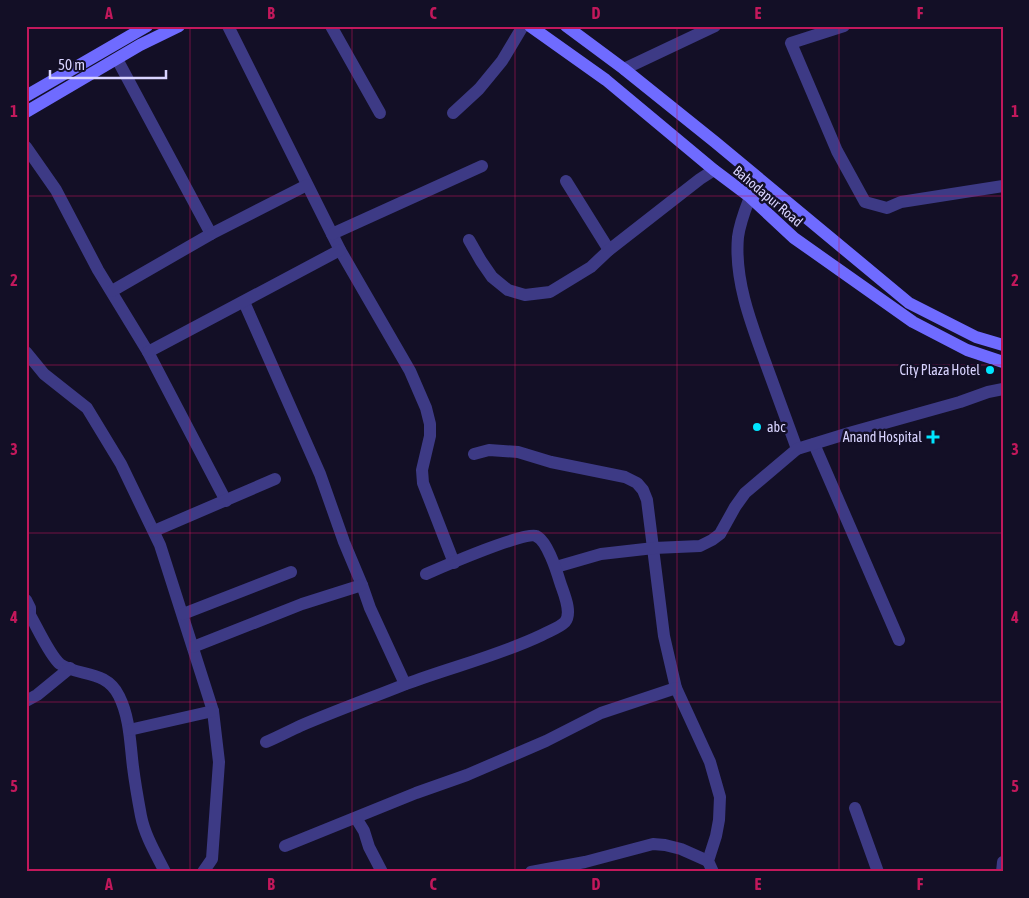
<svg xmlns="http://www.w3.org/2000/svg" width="1029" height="898" viewBox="0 0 1029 898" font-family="'Asap Condensed',sans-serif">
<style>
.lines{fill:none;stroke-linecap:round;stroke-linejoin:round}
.minor{stroke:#3d3a85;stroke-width:12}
.tertiary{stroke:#3d3a85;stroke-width:12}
.secondary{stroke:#6f6bff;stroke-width:12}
.grid{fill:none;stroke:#c2185b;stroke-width:1;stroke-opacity:0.55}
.poi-dot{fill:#00e5ff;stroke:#130f26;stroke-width:2}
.labels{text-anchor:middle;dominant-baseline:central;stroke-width:5;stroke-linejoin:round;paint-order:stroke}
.street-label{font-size:14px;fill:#d9d4ff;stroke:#130f26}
.poi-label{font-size:14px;fill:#d9d4ff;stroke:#130f26;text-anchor:end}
.neatline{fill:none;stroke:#c2185b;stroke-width:2}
.grid-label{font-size:16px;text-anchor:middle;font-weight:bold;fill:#c2185b}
</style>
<rect width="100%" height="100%" fill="#130f26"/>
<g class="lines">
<g class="minor">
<path d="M 228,26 L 340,250 L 410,371 L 426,408 L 430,424 L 430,436 L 422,470 L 423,483 L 454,563"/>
<path d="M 331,26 L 380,113"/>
<path d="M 844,26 L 791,43 L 837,151 L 865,202 L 887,208 L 901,202 L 1003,186"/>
<path d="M 117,59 L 211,234"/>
<path d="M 624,69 L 715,26"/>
<path d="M 453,113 L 479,89 L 502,61 L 523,26"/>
<path d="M 26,147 L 56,190 L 98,270 L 148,352 L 226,501"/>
<path d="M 566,181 L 609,250"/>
<path d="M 750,197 C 745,210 740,222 738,237 C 734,281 752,326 767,367 C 777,394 787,422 797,449"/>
<path d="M 332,234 L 482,166"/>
<path d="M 469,240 L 481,261 L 492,277 L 508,290 L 525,295 L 550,292 L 591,267 L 609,250 L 700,179 L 714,170"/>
<path d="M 112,291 L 211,234 L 307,185"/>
<path d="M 244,302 L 320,474 L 344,542 L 362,585 L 370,608 L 405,684"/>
<path d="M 26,352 L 44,374 L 87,408 L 121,464 L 160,545 L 213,711 L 219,762 L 212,859 L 203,872"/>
<path d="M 148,352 L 340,250"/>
<path d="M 814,444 L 899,640"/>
<path d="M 474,454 L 489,450 L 518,452 L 551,462 L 625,477 L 637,483 L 643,490 L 647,500 L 664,636 L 676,688 L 710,762 L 720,797 L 719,820 L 716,836 L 708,861 L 713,872"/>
<path d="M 154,531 L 275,479"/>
<path d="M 556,567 L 601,554 L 654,548 L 700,546 L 712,540 L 720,534 L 735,507 L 745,493 L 797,449 L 849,433 L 960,402 L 988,392 L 1003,389"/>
<path d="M 26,600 L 30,608 L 30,615 L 26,618"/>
<path d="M 183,614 L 291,572"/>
<path d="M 30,615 C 37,627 50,656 60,664 C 78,677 106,669 119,696 C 130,718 130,743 133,767 C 135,783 138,800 141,816 C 145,836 156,854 165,872"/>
<path d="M 193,647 L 302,604 L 362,585"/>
<path d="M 26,701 L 37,695 L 70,668"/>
<path d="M 129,730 L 213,711"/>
<path d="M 266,742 C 278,737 289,731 300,726 C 335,711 371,698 406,684 C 451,667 498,656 542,635 C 549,631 559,628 565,622 C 573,612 563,592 560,582 C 557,572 547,540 536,536 C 525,531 442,567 426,574"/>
<path d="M 855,808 L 878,872"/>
<path d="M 356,818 L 364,831 L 369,847 L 382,872"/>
<path d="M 285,846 L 416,793 L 467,775 L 546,741 L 601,713 L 676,688"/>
<path d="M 531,872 L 585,862 L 653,844 L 665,845 L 681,849 L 708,861"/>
</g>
<path class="tertiary" d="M 1002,872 L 1003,862"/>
<g class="secondary">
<path d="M 530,26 L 606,80 L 714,170 L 750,197 L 794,238 L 913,322 L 967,350 L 1003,362"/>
<path d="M 566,26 L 624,69 L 715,142 L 909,303 L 976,337 L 1003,345"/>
<path d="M 26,96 L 147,26"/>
<path d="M 26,112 L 140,45 L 179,26"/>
</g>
</g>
<path class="grid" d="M 190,26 L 190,872M 352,26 L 352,872M 515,26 L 515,872M 677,26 L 677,872M 839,26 L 839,872M 26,196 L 1003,196M 26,365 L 1003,365M 26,533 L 1003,533M 26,702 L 1003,702"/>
<g class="poi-dot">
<circle cx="990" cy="370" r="5"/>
<circle cx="757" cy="427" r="5"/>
<path d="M930.5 429.5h5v5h5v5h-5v5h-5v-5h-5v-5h5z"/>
</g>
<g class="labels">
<g class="street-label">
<text transform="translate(768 196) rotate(40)">Bahodapur Road</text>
</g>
<g class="poi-label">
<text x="980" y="370">City Plaza Hotel</text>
<text x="767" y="427" text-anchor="start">abc</text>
<text x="922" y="437">Anand Hospital</text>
</g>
</g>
<rect width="1029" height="898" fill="none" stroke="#130f26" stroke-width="55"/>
<path d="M50 70v8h116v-8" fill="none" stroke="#d9d4ff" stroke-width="2.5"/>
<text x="58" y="70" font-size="15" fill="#d9d4ff" stroke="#130f26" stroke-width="4" paint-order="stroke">50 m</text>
<rect x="28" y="28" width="974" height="842" class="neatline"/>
<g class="grid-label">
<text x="109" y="19">A</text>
<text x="271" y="19">B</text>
<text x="433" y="19">C</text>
<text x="596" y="19">D</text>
<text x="758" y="19">E</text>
<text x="920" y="19">F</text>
<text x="14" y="117">1</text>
<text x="1015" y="117">1</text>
<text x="14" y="286">2</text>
<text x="1015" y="286">2</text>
<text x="14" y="455">3</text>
<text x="1015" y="455">3</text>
<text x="14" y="623">4</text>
<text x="1015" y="623">4</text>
<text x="14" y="792">5</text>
<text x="1015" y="792">5</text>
<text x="109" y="890">A</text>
<text x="271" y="890">B</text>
<text x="433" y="890">C</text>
<text x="596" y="890">D</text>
<text x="758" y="890">E</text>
<text x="920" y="890">F</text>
</g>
</svg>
